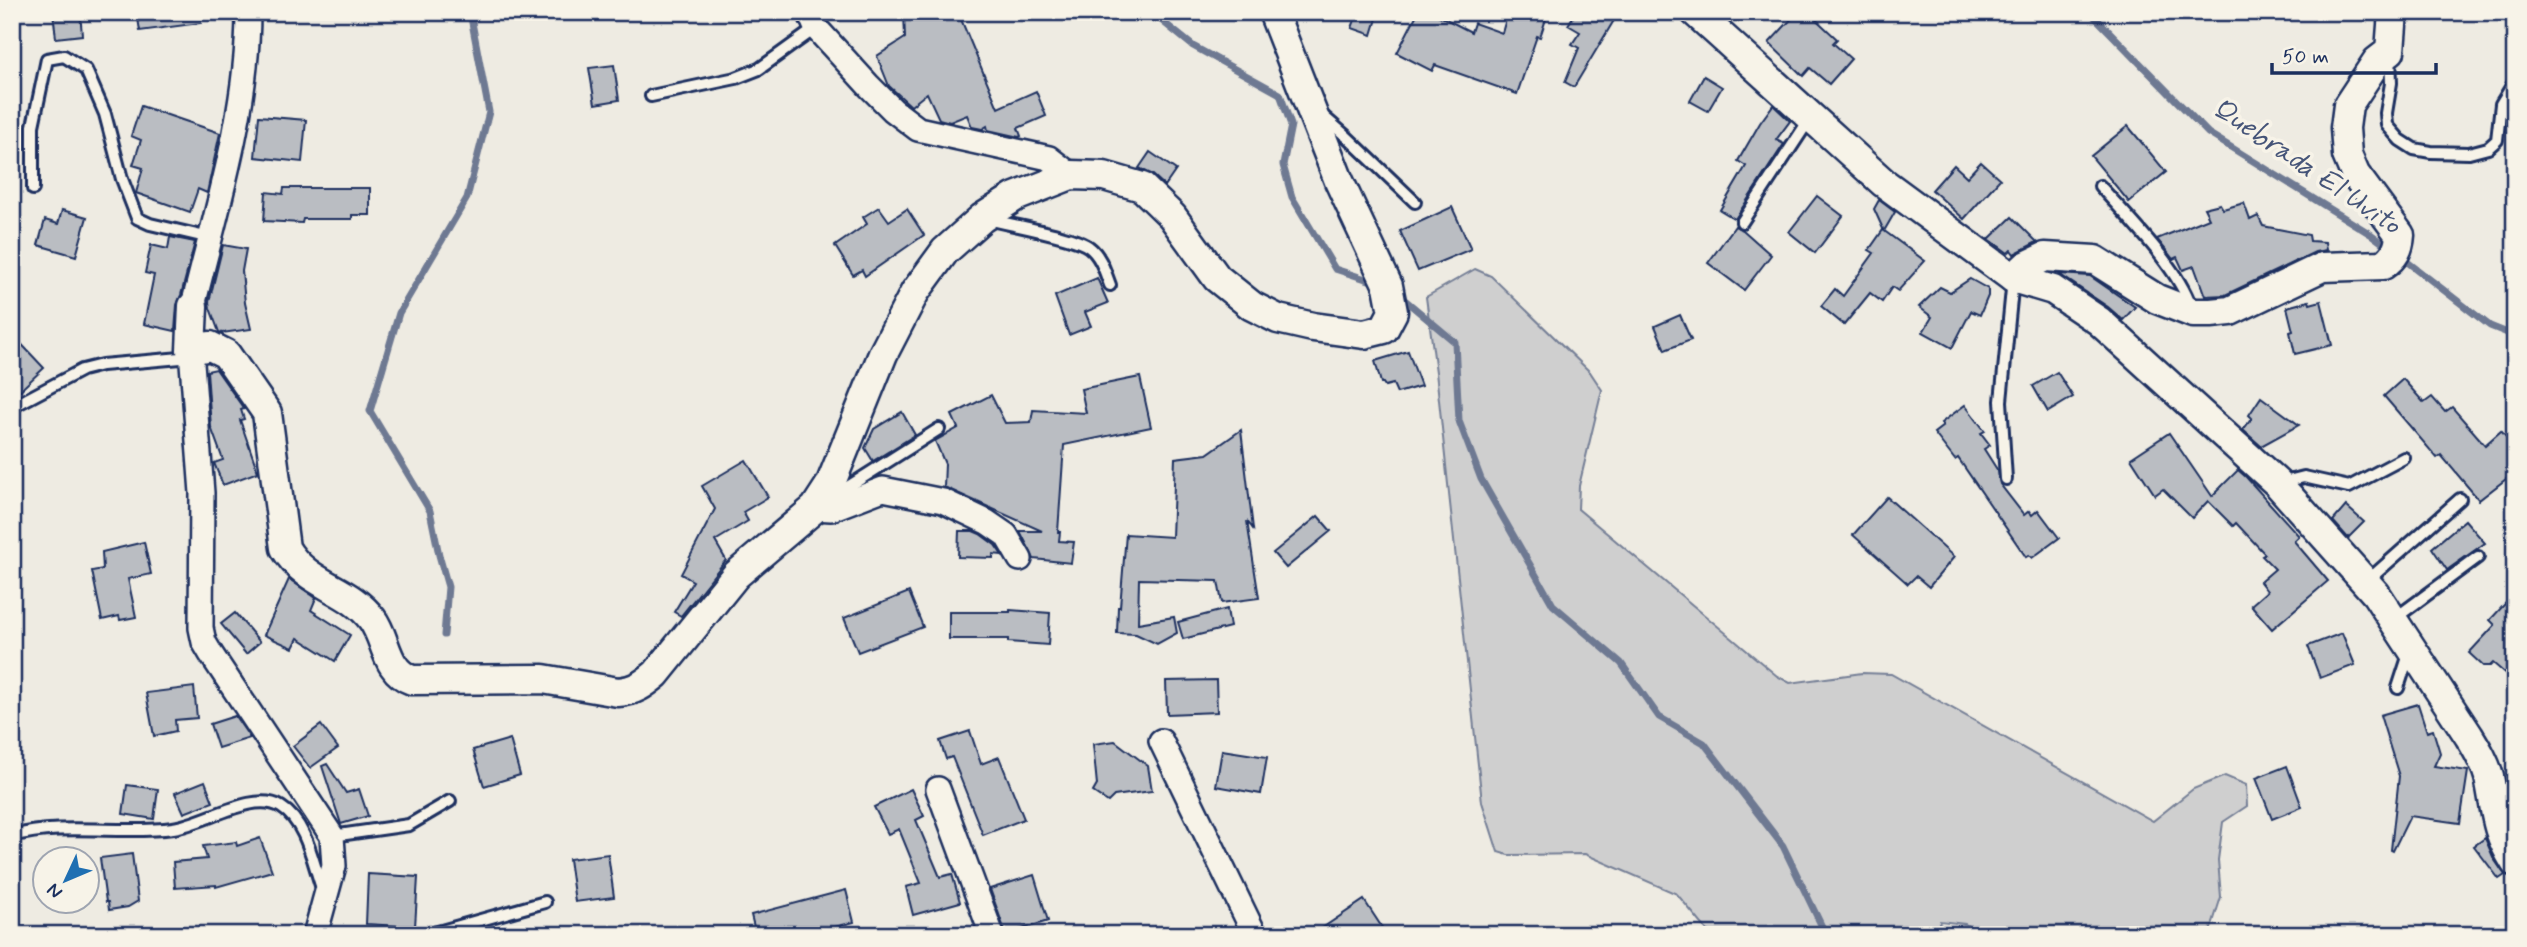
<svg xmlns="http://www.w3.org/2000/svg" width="2527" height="947" viewBox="0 0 2527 947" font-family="Mynerve,sans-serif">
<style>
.green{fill:#cfcfcf;stroke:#757f96;stroke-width:2}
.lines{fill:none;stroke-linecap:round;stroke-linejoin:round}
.stream{stroke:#6e7992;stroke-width:7}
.building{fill:#babdc2;stroke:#1b2f5e;stroke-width:2}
.service-casing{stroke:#1b2f5e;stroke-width:16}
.minor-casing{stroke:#1b2f5e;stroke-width:28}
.tertiary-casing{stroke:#1b2f5e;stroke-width:33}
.service{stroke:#f7f3e8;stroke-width:10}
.minor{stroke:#f7f3e8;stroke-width:23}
.tertiary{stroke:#f7f3e8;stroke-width:28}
.labels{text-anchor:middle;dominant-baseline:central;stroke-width:7;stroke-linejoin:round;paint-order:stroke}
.water-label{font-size:28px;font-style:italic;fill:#455478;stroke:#f7f3e8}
</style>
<rect width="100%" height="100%" fill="#eeebe2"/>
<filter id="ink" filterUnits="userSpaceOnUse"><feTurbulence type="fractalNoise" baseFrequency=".0143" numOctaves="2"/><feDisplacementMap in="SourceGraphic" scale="14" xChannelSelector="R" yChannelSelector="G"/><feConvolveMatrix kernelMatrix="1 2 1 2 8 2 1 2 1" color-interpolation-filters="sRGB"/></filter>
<g filter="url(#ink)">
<path class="green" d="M 1475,269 L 1491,276 L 1590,372 L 1602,390 L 1579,486 L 1578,509 L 1777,676 L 1790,683 L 1862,673 L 1891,674 L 2153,821 L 2193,789 L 2225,776 L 2246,785 L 2247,806 L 2223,822 L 2218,860 L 2221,897 L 2209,935 L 1982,935 L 1965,924 L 1940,921 L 1936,935 L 1711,935 L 1677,894 L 1585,854 L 1508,855 L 1498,852 L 1482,802 L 1436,372 L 1426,297 Z"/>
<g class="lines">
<g class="stream">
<path d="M 1151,12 L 1193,46 L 1280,94 L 1291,125 L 1283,165 L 1292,197 L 1335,269 L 1378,283"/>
<path d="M 2090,12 L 2208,133 L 2372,235 L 2392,250"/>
<path d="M 2401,257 L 2490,326 L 2515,336"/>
<path d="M 1400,296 L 1455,342 L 1459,421 L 1481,479 L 1553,605 L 1621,663 L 1659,717 L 1704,743 L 1783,846 L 1826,935"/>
<path d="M 444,635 L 448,587 L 439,555 L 430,511 L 370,411 L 399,313 L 467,198 L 489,112 L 470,12"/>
</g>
</g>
<g class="building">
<path d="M 53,12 L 80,12 L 82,35 L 56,38 Z"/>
<path d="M 137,12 L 200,12 L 201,23 L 140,31 Z"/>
<path d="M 904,12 L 958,12 L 998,108 L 1036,91 L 1046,116 L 1018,128 L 1021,136 L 1019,137 L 988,130 L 987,126 L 982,129 L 972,127 L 967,115 L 950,122 L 939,119 L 927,93 L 911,106 L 889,86 L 877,56 L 905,38 Z"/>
<path d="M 1358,12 L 1379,12 L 1372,35 L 1352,28 Z"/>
<path d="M 1418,12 L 1432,12 L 1471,32 L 1474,23 L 1502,33 L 1508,12 L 1536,12 L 1547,16 L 1540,37 L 1537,36 L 1517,94 L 1435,65 L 1432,71 L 1397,53 Z"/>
<path d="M 1576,12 L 1619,12 L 1574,87 L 1565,82 L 1579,48 L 1572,44 L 1580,32 L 1568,25 Z"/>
<path d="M 1798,12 L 1808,12 L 1837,39 L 1833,43 L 1851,59 L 1829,84 L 1810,68 L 1803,76 L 1769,43 Z"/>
<path d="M 614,65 L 619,100 L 595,104 L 589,68 Z"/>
<path d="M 1704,76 L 1722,87 L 1708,111 L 1690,101 Z"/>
<path d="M 1773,105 L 1790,121 L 1776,140 L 1784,144 L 1735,219 L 1720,210 L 1746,166 L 1738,161 L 1760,123 Z"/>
<path d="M 141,106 L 220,133 L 207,193 L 198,189 L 190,212 L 136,193 L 143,168 L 133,165 L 141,140 L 131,136 Z"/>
<path d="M 259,116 L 306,120 L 302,162 L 255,157 Z"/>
<path d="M 2128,126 L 2166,172 L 2129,202 L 2091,156 Z"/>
<path d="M 1150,152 L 1176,170 L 1165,186 L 1153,175 L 1139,168 Z"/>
<path d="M 1981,162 L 2000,179 L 1964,219 L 1932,190 L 1954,165 L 1967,177 Z"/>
<path d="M 284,188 L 370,188 L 370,215 L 352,215 L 352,219 L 303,219 L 302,223 L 264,221 L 266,192 L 283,194 Z"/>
<path d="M 1817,196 L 1843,216 L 1815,253 L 1789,232 Z"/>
<path d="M 1879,200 L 1895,212 L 1884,231 L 1874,209 Z"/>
<path d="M 2244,203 L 2250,220 L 2258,216 L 2263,226 L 2309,235 L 2310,241 L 2325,242 L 2326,250 L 2315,252 L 2225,295 L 2205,296 L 2194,266 L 2183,270 L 2177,257 L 2173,259 L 2157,239 L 2209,218 L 2204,208 L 2220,204 L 2223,209 Z"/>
<path d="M 879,207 L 889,221 L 907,209 L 924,235 L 865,276 L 862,270 L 853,275 L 835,246 L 867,224 L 863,217 Z"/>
<path d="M 1452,207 L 1471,249 L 1418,271 L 1400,231 Z"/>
<path d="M 62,210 L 87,217 L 76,256 L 38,245 L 45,220 L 58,224 Z"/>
<path d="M 2012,217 L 2037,242 L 2014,254 L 2011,250 L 2008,253 L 1989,239 Z"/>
<path d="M 1735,226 L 1743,230 L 1771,255 L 1744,290 L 1708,263 Z"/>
<path d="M 1883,230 L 1925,261 L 1898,291 L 1892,287 L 1882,302 L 1870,293 L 1844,325 L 1821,306 L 1835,289 L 1843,296 L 1874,253 L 1869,250 Z"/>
<path d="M 170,237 L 195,242 L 181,295 L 177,305 L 175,331 L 144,324 L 154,275 L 145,273 L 151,245 L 168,249 Z"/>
<path d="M 223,245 L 246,249 L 242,271 L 245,303 L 251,329 L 222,333 L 219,332 L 210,308 L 209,302 Z"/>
<path d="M 2059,274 L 2090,276 L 2135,307 L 2123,320 L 2108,307 Z"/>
<path d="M 1097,278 L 1108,303 L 1085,312 L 1091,326 L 1069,335 L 1055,296 Z"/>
<path d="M 1970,279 L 1988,289 L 1988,296 L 1980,315 L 1971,311 L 1952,348 L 1923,332 L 1932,317 L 1919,307 L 1940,287 L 1950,292 Z"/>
<path d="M 2309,301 L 2310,304 L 2321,301 L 2332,345 L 2295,354 L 2290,332 L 2293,331 L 2287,307 Z"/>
<path d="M 1680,315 L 1691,340 L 1665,350 L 1655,326 Z"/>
<path d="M 12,334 L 44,368 L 12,398 Z"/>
<path d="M 1408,351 L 1421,386 L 1397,393 L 1393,384 L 1385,386 L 1383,383 L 1381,383 L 1375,361 Z"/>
<path d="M 216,369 L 244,409 L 241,410 L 244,419 L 240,420 L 258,472 L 223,485 L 214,463 L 223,460 L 211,427 L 207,371 Z"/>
<path d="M 2057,372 L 2073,397 L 2048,412 L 2033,386 Z"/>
<path d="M 1140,377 L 1151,427 L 1064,445 L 1058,532 L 1060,532 L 1059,541 L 1074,542 L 1071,563 L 1034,559 L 1020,531 L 1042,531 L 944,487 L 945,464 L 935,441 L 958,428 L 952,415 L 991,395 L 1005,423 L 1031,422 L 1033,410 L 1086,413 L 1081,389 Z"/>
<path d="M 2403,379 L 2424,403 L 2432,397 L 2445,412 L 2452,407 L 2485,445 L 2501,431 L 2515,447 L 2515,472 L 2479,500 L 2441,455 L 2437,458 L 2384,396 Z"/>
<path d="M 2261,397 L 2299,425 L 2261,446 L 2243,430 L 2252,418 L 2249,415 Z"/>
<path d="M 1965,405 L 1985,431 L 1981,433 L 1990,445 L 1984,449 L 1998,471 L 2000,484 L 2024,515 L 2029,511 L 2032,515 L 2038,510 L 2059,538 L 2032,558 L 2029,555 L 2026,557 L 1958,458 L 1955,460 L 1934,433 L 1943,426 L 1941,423 Z"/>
<path d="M 902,412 L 915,435 L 873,461 L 865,448 L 874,429 Z"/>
<path d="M 1241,430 L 1253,529 L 1247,521 L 1259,598 L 1222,603 L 1218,581 L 1139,579 L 1138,623 L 1174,617 L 1177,633 L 1157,644 L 1136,634 L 1117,633 L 1118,607 L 1120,607 L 1126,534 L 1172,537 L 1175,458 L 1207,454 Z"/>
<path d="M 2169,433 L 2212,496 L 2238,470 L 2246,477 L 2299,536 L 2294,541 L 2328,581 L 2272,629 L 2251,605 L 2267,591 L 2260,582 L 2275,569 L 2262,556 L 2265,554 L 2236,523 L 2233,526 L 2208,501 L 2192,518 L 2163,489 L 2155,495 L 2131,458 Z"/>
<path d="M 746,460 L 768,497 L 743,512 L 748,521 L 715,541 L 726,560 L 681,616 L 674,612 L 693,581 L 681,574 L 715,509 L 702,486 Z"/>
<path d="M 1887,497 L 1954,557 L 1929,587 L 1916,576 L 1908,584 L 1853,535 Z"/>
<path d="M 2346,506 L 2364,522 L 2348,538 L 2333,521 Z"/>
<path d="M 1318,516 L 1331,531 L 1286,568 L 1273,553 Z"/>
<path d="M 2465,520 L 2485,543 L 2447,570 L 2432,548 Z"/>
<path d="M 959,531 L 973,531 L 980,534 L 995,545 L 1002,555 L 993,554 L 993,558 L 958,557 Z"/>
<path d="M 144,542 L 151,574 L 128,579 L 136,617 L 120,620 L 119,616 L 102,620 L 92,571 L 103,569 L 102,552 Z"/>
<path d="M 289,579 L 316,598 L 311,610 L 350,635 L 335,661 L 298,638 L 293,648 L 264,635 Z"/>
<path d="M 909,592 L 923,627 L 858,652 L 844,618 Z"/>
<path d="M 2515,593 L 2515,682 L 2493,663 L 2490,666 L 2483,666 L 2469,653 L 2495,625 L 2490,620 Z"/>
<path d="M 1227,609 L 1230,627 L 1183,639 L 1178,622 Z"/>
<path d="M 1010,610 L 1050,613 L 1048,645 L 1008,642 L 1008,639 L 949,639 L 949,612 L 1010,612 Z"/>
<path d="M 235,613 L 260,642 L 246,654 L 221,624 Z"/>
<path d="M 2342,633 L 2355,665 L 2320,678 L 2308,646 Z"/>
<path d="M 1216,680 L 1217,712 L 1167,714 L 1166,681 Z"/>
<path d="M 194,687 L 197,718 L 175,720 L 176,731 L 154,736 L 146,693 Z"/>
<path d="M 2418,704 L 2427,732 L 2433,730 L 2440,753 L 2434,766 L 2468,771 L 2460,823 L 2410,816 L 2393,851 L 2391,850 L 2399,776 L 2380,715 Z"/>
<path d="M 235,716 L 250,738 L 218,748 L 210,724 Z"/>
<path d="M 321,725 L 338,748 L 310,768 L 293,746 Z"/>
<path d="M 970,731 L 981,764 L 999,757 L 1024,819 L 983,835 L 952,757 L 946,759 L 940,741 Z"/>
<path d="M 510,739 L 520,775 L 484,786 L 473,750 Z"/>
<path d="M 1115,741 L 1148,766 L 1152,791 L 1114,796 L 1108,802 L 1093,792 L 1097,785 L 1093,744 Z"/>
<path d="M 1222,750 L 1267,757 L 1261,794 L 1216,786 Z"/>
<path d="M 327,764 L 346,793 L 359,789 L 368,816 L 341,824 L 322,766 Z"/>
<path d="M 2287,766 L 2302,807 L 2272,819 L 2256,778 Z"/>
<path d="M 205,781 L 213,802 L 184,813 L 175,793 Z"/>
<path d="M 127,785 L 158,789 L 154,819 L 123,814 Z"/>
<path d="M 911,789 L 924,816 L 916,820 L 940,877 L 952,874 L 960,902 L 913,915 L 906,887 L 921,883 L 899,829 L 888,834 L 874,807 Z"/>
<path d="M 260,838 L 272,871 L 216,887 L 216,885 L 175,888 L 173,862 L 207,859 L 203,846 L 236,842 L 237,846 Z"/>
<path d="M 2485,838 L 2494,859 L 2505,875 L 2499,879 L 2474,846 Z"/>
<path d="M 132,854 L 138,901 L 128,907 L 109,910 L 108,902 L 106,902 L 100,858 Z"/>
<path d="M 608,854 L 614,897 L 575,902 L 569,859 Z"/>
<path d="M 368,874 L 418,877 L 415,927 L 366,924 Z"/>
<path d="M 1034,875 L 1048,921 L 1006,934 L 990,889 Z"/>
<path d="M 846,890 L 854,922 L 804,935 L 756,935 L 751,915 Z"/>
<path d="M 1364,900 L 1387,935 L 1312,935 Z"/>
</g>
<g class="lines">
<defs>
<g id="service">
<path d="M 2390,53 L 2391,83 L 2386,113 L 2387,125 L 2400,140 L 2414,149 L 2431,152 L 2469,153 L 2488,148 L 2497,140 L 2501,104 L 2515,81"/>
<path d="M 651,96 L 736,78 L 759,69 L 816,28"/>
<path d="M 1323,116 L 1346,136 L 1415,202"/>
<path d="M 2100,186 C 2129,219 2177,266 2191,307"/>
<path d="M 33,189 L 33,126 L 47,59 L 64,56 L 86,70 L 105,114 L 122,179 L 137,218 L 150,224 L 210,238"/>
<path d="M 988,219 C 1010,225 1075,236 1089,247 C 1101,256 1105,272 1110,285"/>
<path d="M 1742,222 L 1811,117"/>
<path d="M 12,407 L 82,370 L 102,365 L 192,357"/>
<path d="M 2006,479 L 2001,401 L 2013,279"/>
<path d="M 2280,483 L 2304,477 L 2349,487 L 2404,458"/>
<path d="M 832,497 L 939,429"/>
<path d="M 2366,582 L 2460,499"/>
<path d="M 2394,619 L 2478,557"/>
<path d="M 2398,688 L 2410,651"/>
<path d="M 12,836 C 64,822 121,835 173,828 C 205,824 253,790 281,807 C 307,823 313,864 323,891"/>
<path d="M 332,836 L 409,825 L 450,801"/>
<path d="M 427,935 L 545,902"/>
</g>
<g id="minor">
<path d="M 809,12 L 816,28 L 869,86 L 893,110 L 918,129 L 1049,158 L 1071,175"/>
<path d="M 193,306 C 216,211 248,111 248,12"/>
<path d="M 191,350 L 202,493 L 201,628 L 204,642 L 211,654 L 332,836 L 334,866 L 315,935"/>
<path d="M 815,508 L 831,509 L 883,489 L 943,501 L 987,522 L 1006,535 L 1020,559"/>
<path d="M 1161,741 L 1255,935"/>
<path d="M 938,789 L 992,935"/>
</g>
<g id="tertiary">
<path d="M 1695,12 L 1884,183 L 2013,278 L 2053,290 L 2099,321 L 2277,483 L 2376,594 L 2469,736 C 2477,749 2485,762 2489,777 C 2496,811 2495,830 2515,862"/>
<path d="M 2013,278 L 2026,266 L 2045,257 L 2095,260 L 2157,299 L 2193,313 L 2211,313 L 2230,311 L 2322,267 L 2383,265 C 2395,257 2399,249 2400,235 L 2355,174 L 2347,155 L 2345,128 L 2348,105 L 2377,61 L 2390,51 L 2393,12"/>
<path d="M 193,306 L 191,350 L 210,346 L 226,354 L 267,413 L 285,548 C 307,586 348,587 372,619 C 387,639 385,671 412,680 L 543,679 L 618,692 C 635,691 644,684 656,674 L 736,575 L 815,508 L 830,485 L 883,354 L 915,292 L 945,251 L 982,218 L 1015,197 L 1071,175 L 1104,176 L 1142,187 L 1172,216 L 1217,278 L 1252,306 L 1278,319 L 1313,327 L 1364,334 L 1384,329 L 1393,312 L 1388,286 L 1339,181 L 1273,12"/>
</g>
</defs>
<use href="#service" class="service-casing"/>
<use href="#minor" class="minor-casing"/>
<use href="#tertiary" class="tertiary-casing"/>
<use href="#service" class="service"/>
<use href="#minor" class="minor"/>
<use href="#tertiary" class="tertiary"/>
</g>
</g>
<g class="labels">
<g class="water-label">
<text transform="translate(2306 167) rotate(34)">Quebrada El Uvito</text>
</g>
</g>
<rect width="2527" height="947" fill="none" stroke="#f7f3e8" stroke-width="42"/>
<rect x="21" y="21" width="2485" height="905" fill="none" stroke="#1b2f5e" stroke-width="2.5" filter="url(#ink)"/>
<g transform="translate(66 880) rotate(226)"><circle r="33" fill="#f7f3e8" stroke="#9fa5b1" stroke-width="2"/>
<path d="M0-5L12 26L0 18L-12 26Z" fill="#1f6fb2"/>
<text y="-10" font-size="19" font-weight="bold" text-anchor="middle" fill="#1b2f5e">N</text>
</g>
<path d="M2272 63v10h164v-10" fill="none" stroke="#1b2f5e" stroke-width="3.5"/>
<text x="2282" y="63" font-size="21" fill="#1b2f5e" stroke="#f7f3e8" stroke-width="5" paint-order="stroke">50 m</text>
</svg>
